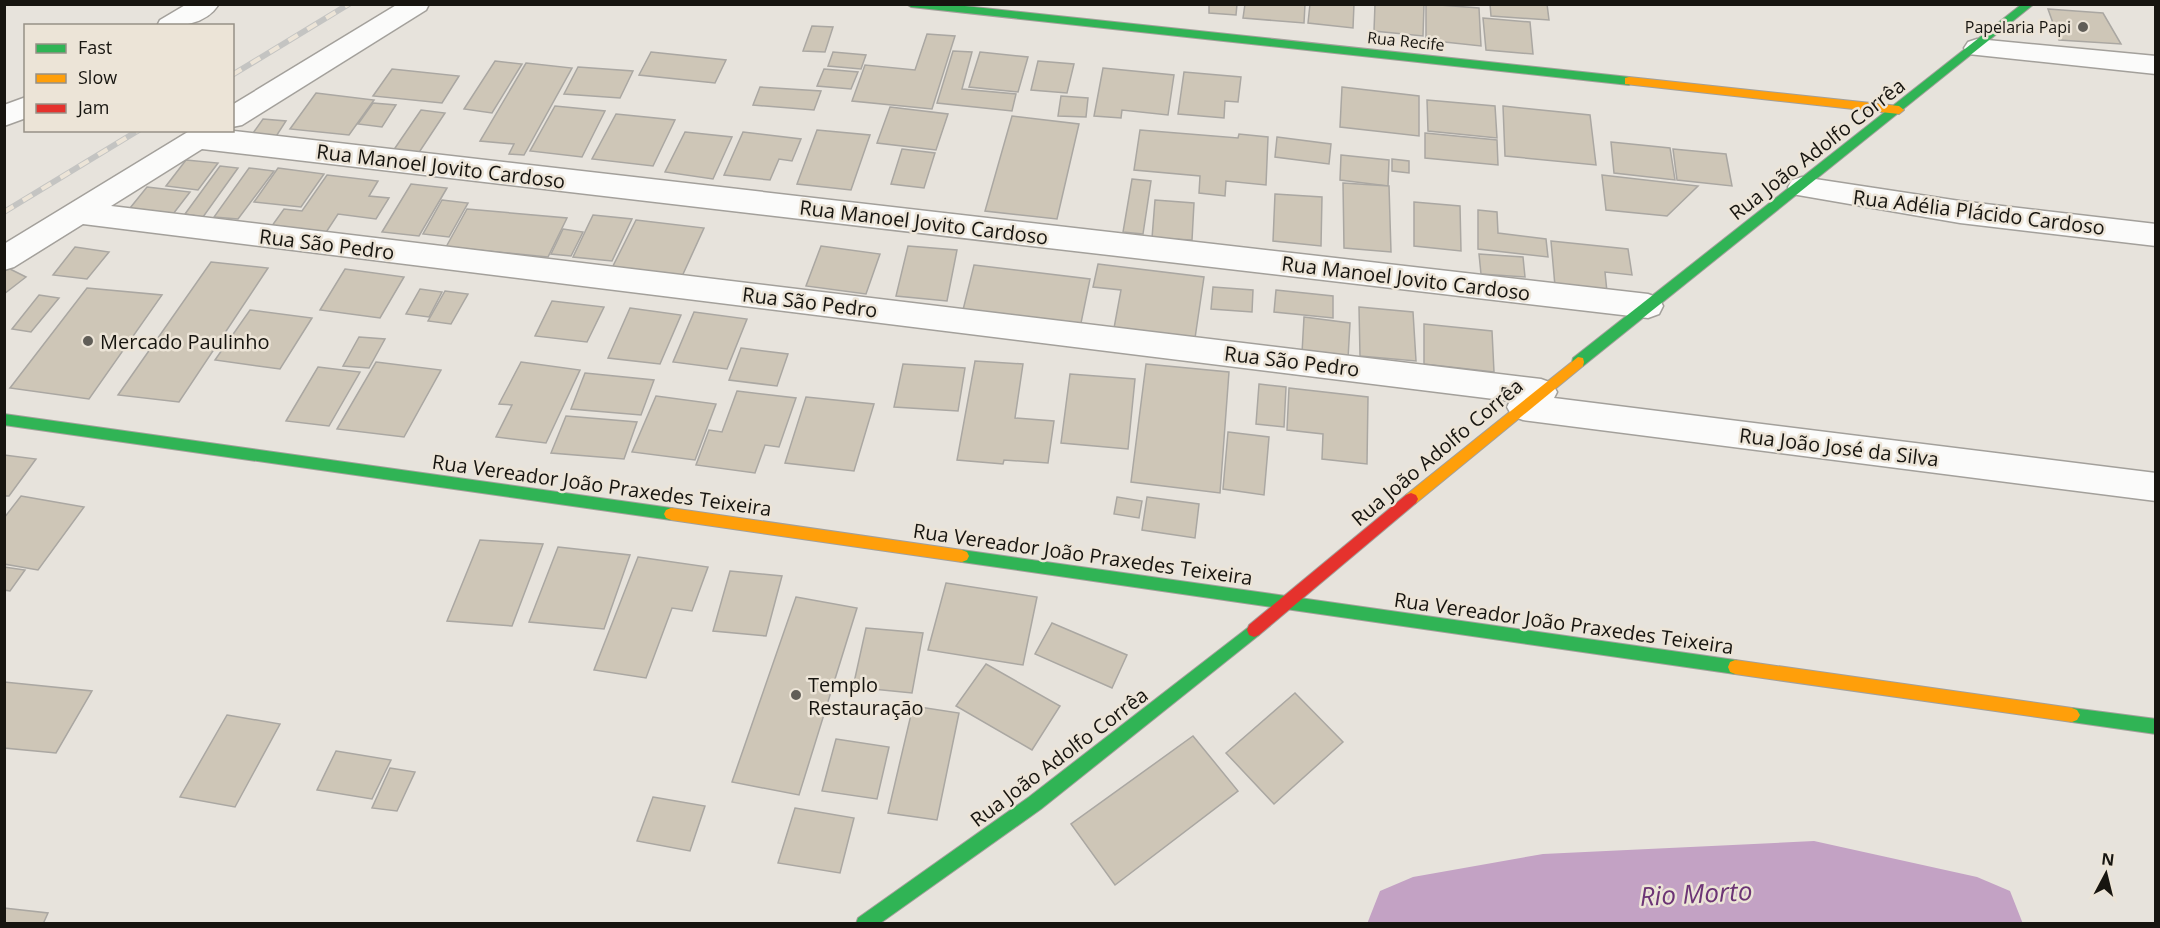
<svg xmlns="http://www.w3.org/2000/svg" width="2160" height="928" viewBox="0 0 2160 928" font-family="'Open Sans',sans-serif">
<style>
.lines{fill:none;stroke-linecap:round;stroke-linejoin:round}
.river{fill:#c3a2c4;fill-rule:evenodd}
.building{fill:#cec6b7;stroke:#aaa7a2;stroke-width:1.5}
.street-casing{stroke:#a3a09b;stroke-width:3}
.fast-casing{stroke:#a3a09b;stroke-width:2}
.slow-casing{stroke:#a3a09b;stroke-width:2}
.jam-casing{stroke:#a3a09b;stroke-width:2}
.street{fill:#fbfbfa;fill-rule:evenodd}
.fast{fill:#30b455;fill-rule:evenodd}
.slow{fill:#ff9f0a;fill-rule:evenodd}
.jam{fill:#e5322d;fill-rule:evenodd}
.rail-casing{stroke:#c4c4c2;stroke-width:6}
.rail{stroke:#ece4d7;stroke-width:4;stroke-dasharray:11;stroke-linecap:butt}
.poi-dot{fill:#605d57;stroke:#ece4d7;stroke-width:2}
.labels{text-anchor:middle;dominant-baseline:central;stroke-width:5;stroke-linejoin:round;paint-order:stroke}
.far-poi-label{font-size:16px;fill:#171510;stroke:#ece4d7;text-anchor:end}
.far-street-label{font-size:16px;fill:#171510;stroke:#ece4d7}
.street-label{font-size:20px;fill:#171510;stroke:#ece4d7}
.poi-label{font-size:20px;fill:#171510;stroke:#ece4d7;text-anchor:start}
.near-water-label{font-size:26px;font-style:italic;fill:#6c3475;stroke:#ece4d7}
</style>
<rect width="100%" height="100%" fill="#e7e3dc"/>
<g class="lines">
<path class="river" d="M 1814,841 L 1977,877 L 2010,891 L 2023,924 L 1367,924 L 1380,891 L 1413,877 L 1543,854 Z"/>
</g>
<g class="building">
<path d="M 1209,4 L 1237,4 L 1236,15 L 1209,13 Z"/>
<path d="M 1245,4 L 1305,4 L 1304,23 L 1243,18 Z"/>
<path d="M 1310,4 L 1354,4 L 1353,28 L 1308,23 Z"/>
<path d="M 1375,4 L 1424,4 L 1423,36 L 1374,31 Z"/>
<path d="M 1426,4 L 1479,8 L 1481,46 L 1426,40 Z"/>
<path d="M 1490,4 L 1547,4 L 1549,20 L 1491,16 Z"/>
<path d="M 2048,9 L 2103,13 L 2121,44 L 2059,40 Z"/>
<path d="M 1483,18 L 1530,22 L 1533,54 L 1486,50 Z"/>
<path d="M 812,26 L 833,27 L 825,52 L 803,51 Z"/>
<path d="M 927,34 L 955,36 L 932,109 L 852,101 L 865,65 L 915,70 Z"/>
<path d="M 953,51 L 972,52 L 962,89 L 1016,94 L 1012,111 L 937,103 Z"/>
<path d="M 651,52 L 726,60 L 715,83 L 639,75 Z"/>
<path d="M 833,52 L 866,55 L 861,69 L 828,66 Z"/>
<path d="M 980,52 L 1028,57 L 1018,92 L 969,87 Z"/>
<path d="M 495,61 L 522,64 L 492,113 L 464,109 Z"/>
<path d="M 1038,61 L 1074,64 L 1067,93 L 1031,90 Z"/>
<path d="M 526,63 L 572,68 L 524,155 L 509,154 L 514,144 L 480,141 Z"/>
<path d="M 578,67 L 633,71 L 620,98 L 564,94 Z"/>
<path d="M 1103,68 L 1174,75 L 1168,115 L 1122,110 L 1121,118 L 1094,116 Z"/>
<path d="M 392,69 L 459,76 L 442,103 L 373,96 Z"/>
<path d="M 824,69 L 858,72 L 851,89 L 817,86 Z"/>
<path d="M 1184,72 L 1241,77 L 1238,102 L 1225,101 L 1224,118 L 1178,114 Z"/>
<path d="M 760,87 L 821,91 L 814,110 L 753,105 Z"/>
<path d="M 1342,87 L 1419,96 L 1419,136 L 1340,127 Z"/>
<path d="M 316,93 L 374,100 L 349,135 L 290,129 Z"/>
<path d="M 1061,96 L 1088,98 L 1086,117 L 1058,116 Z"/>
<path d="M 1427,100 L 1495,106 L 1497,138 L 1428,131 Z"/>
<path d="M 373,103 L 396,105 L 382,127 L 358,124 Z"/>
<path d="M 555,106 L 605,111 L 582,157 L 530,151 Z"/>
<path d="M 1503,106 L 1590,115 L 1596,165 L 1505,156 Z"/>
<path d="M 890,107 L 948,114 L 936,150 L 877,143 Z"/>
<path d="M 421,110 L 445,113 L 418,154 L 393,151 Z"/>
<path d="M 616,114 L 675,120 L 653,166 L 592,159 Z"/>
<path d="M 1012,116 L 1079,124 L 1057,219 L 985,211 Z"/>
<path d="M 263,119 L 286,121 L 275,138 L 251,136 Z"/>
<path d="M 817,130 L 870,135 L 851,190 L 797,184 Z"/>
<path d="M 1140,130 L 1238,138 L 1239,134 L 1268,137 L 1266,185 L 1226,181 L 1225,196 L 1199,193 L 1200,176 L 1134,170 Z"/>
<path d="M 685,132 L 732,137 L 713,179 L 665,172 Z"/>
<path d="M 743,132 L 801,139 L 792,161 L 779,159 L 770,180 L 724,175 Z"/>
<path d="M 1425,133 L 1497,140 L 1498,165 L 1425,158 Z"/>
<path d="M 1277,137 L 1331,144 L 1329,164 L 1275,157 Z"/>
<path d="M 1611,142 L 1670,148 L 1675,180 L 1614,173 Z"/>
<path d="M 902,149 L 935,153 L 924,188 L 891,184 Z"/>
<path d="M 1673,149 L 1726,154 L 1732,186 L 1677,180 Z"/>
<path d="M 1341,155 L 1389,160 L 1388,186 L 1340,180 Z"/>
<path d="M 1392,159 L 1409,161 L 1409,173 L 1392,171 Z"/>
<path d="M 186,160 L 218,163 L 198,190 L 166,186 Z"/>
<path d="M 220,166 L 238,168 L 203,217 L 185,214 Z"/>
<path d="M 249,168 L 274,171 L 238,219 L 214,217 Z"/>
<path d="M 278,168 L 324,174 L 301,207 L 254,202 Z"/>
<path d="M 327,175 L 378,181 L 369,196 L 389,198 L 376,219 L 338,214 L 323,237 L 269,230 L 284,209 L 302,211 Z"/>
<path d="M 1602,175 L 1698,186 L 1667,216 L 1606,210 Z"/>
<path d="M 1132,179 L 1151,181 L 1143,234 L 1123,232 Z"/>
<path d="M 1343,183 L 1389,186 L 1391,252 L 1344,248 Z"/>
<path d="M 411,184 L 447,188 L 419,236 L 382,232 Z"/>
<path d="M 147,187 L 190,192 L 170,218 L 126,213 Z"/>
<path d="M 1275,194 L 1322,197 L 1321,246 L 1273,241 Z"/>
<path d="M 442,200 L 468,203 L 449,237 L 423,234 Z"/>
<path d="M 1155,200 L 1194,203 L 1192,240 L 1152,238 Z"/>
<path d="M 1414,202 L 1460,206 L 1461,251 L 1414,246 Z"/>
<path d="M 467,209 L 567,218 L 548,257 L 446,247 Z"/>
<path d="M 1478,210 L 1497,212 L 1498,233 L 1546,239 L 1548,257 L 1478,249 Z"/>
<path d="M 593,215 L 632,219 L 612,261 L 573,257 Z"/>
<path d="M 636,220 L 704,228 L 679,283 L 609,274 Z"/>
<path d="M 563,229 L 583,232 L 571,256 L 551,254 Z"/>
<path d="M 1551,241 L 1628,249 L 1632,275 L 1605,272 L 1607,292 L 1555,286 Z"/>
<path d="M 821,246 L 880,254 L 866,294 L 806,286 Z"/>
<path d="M 908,246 L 957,250 L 947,301 L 896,296 Z"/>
<path d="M 75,247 L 109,252 L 87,279 L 53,275 Z"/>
<path d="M 1479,254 L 1523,257 L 1525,277 L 1481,274 Z"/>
<path d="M 211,262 L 268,268 L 179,402 L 118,395 Z"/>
<path d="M 1098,264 L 1204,277 L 1195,338 L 1114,328 L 1121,290 L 1093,287 Z"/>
<path d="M 974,265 L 1090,279 L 1080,328 L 962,314 Z"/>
<path d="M 4,266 L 26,277 L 4,294 Z"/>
<path d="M 345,269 L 404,277 L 380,318 L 320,310 Z"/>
<path d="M 1213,287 L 1253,290 L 1252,312 L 1211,309 Z"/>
<path d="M 87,288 L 162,295 L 89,399 L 10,388 Z"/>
<path d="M 420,289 L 442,292 L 429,317 L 406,314 Z"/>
<path d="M 1276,290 L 1333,296 L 1333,318 L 1274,312 Z"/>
<path d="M 445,291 L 468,294 L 451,324 L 428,321 Z"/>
<path d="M 39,295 L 59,298 L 31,332 L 12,329 Z"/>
<path d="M 552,301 L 604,307 L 587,342 L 535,336 Z"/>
<path d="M 1359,307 L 1413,312 L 1416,361 L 1360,356 Z"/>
<path d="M 630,308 L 681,315 L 660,364 L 608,358 Z"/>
<path d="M 250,310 L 312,318 L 280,369 L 215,360 Z"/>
<path d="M 694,312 L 747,319 L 727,369 L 673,362 Z"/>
<path d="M 1304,317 L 1350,323 L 1348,359 L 1302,353 Z"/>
<path d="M 1424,324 L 1492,331 L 1494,372 L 1424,364 Z"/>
<path d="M 359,337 L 385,339 L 369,368 L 343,366 Z"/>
<path d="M 741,348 L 788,354 L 777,386 L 729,380 Z"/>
<path d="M 975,361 L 1023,364 L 1015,418 L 1054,421 L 1048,463 L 1004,460 L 1003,464 L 957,460 Z"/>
<path d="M 376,362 L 441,370 L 404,437 L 337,429 Z"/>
<path d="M 521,362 L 580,370 L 546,443 L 496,437 L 512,405 L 499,404 Z"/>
<path d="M 903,364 L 965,368 L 958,411 L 894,407 Z"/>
<path d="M 1146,364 L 1229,372 L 1220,493 L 1131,482 Z"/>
<path d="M 318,367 L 360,372 L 329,426 L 286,421 Z"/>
<path d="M 585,373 L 654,380 L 641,415 L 571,409 Z"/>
<path d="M 1070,374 L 1135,379 L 1128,449 L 1061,443 Z"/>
<path d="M 1259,384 L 1286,387 L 1284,427 L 1256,424 Z"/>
<path d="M 1289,388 L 1368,397 L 1367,464 L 1322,459 L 1323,434 L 1287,430 Z"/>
<path d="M 737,391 L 796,398 L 779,447 L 765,445 L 755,473 L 696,465 L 709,430 L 722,432 Z"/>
<path d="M 656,396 L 716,404 L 695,460 L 632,452 Z"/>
<path d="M 806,397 L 874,404 L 854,471 L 785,463 Z"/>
<path d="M 566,416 L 637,422 L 624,459 L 551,453 Z"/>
<path d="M 1228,432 L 1269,437 L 1264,495 L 1223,489 Z"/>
<path d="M 4,455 L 36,459 L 9,496 L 4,496 Z"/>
<path d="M 21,496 L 84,507 L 38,570 L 4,564 L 4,518 Z"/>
<path d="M 1117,497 L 1142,501 L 1139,518 L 1114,514 Z"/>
<path d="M 1147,497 L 1199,504 L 1195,538 L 1142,530 Z"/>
<path d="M 480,540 L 543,544 L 512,626 L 447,621 Z"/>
<path d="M 558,547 L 630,555 L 604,629 L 529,622 Z"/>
<path d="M 638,557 L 708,567 L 692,611 L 672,608 L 646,678 L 594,670 Z"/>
<path d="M 4,567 L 25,570 L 10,591 L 4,590 Z"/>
<path d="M 730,571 L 782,576 L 766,636 L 713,631 Z"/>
<path d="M 946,583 L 1037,597 L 1023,665 L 928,650 Z"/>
<path d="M 796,597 L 857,608 L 799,795 L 732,782 Z"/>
<path d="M 1052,623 L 1127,655 L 1112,688 L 1035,654 Z"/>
<path d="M 866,628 L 923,633 L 912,693 L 853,687 Z"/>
<path d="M 986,664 L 1060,706 L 1032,750 L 956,706 Z"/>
<path d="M 4,682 L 92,691 L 56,753 L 4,748 Z"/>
<path d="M 1295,693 L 1343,742 L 1274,804 L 1226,753 Z"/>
<path d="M 913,706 L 959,713 L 937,820 L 888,813 Z"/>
<path d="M 227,715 L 280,724 L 235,807 L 180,797 Z"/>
<path d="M 1193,736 L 1238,791 L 1115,885 L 1071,824 Z"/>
<path d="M 836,739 L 889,747 L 877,799 L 822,791 Z"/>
<path d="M 336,751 L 391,760 L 372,799 L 317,790 Z"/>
<path d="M 390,768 L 415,772 L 397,811 L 372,808 Z"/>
<path d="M 653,797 L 705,806 L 690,851 L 637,841 Z"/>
<path d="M 795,808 L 854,818 L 840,873 L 778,863 Z"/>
<path d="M 4,908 L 48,913 L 43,924 L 4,924 Z"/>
</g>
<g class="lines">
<defs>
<g id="street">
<path d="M 187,4 L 219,4 C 205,26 179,26 157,26 L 160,20 Z"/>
<path d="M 398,4 L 429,4 L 426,10 L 242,125 L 232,127 L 232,105 Z"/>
<path d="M 1977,39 L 2156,56 L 2156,74 L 1968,54 L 1964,48 L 1968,42 Z"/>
<path d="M 26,97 L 26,118 L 4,126 L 4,105 Z"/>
<path d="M 191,130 L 225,130 L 1648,294 L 1659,298 L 1663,306 L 1659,314 L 1648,318 L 202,149 L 111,206 L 1541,379 L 1552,383 L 1557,392 L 1554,398 L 2156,473 L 2156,501 L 1523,420 L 1512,416 L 1507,407 L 1510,401 L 83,224 L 14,267 L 4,270 L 4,244 Z"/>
<path d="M 1802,177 L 1960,201 L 2156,224 L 2156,246 L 1960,223 L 1792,194 L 1788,187 L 1792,180 Z"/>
</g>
<g id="fast">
<path d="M 906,4 L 946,4 L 1629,77 L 1634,81 L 1629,85 L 911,7 Z"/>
<path d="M 2022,4 L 2034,4 L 1583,366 L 1573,366 L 1572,362 L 1573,358 Z"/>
<path d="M 4,414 L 671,508 L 676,510 L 678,514 L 676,518 L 671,520 L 4,425 Z"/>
<path d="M 962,550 L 1735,660 L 1740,662 L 1742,667 L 1740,672 L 1735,674 L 962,562 L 957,560 L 955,556 L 957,552 Z"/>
<path d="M 1254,623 L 1259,625 L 1261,630 L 1259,635 L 1041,809 L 879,924 L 856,924 L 858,918 L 1029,797 Z"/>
<path d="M 2072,708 L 2156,719 L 2156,734 L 2072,722 L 2067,720 L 2064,715 L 2067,710 Z"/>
</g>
<g id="slow">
<path d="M 1629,77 L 1899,106 L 1904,110 L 1899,114 L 1625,84 L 1625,78 Z"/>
<path d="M 1578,357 L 1583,358 L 1584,362 L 1583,366 L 1416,503 L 1411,505 L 1406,503 L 1404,499 L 1406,495 Z"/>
<path d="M 671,508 L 962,550 L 967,552 L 969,556 L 967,560 L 962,562 L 671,520 L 666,518 L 664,514 L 666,510 Z"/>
<path d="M 1735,660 L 2072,708 L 2077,710 L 2080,715 L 2077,720 L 2072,722 L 1735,674 L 1730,672 L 1728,667 L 1730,662 Z"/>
</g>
<path id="jam" d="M 1411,493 L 1416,495 L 1418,499 L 1416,503 L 1259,635 L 1254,637 L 1249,635 L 1247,630 L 1249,625 L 1406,495 Z"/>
</defs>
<use href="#street" class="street-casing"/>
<use href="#fast" class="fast-casing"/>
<use href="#slow" class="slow-casing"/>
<use href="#jam" class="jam-casing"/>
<use href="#street" class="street"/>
<use href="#fast" class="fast"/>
<use href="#slow" class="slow"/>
<use href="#jam" class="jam"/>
<defs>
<g id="rail">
<path d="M 232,75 L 349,4"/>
<path d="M 4,212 L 139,130"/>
</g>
</defs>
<use href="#rail" class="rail-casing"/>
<use href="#rail" class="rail"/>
</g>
<g class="poi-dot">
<circle cx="2083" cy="27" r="6"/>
<circle cx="88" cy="341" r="6"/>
<circle cx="796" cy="695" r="6"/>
</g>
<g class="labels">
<g class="far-poi-label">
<text x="2071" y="27">Papelaria Papi</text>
</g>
<g class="far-street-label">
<text transform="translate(1406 41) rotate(6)">Rua Recife</text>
</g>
<g class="street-label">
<text transform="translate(1817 149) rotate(-38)">Rua João Adolfo Corrêa</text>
<text transform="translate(441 166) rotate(7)">Rua Manoel Jovito Cardoso</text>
<text transform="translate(1979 212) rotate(7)">Rua Adélia Plácido Cardoso</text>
<text transform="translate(924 222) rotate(7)">Rua Manoel Jovito Cardoso</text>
<text transform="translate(327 244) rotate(7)">Rua São Pedro</text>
<text transform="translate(1406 278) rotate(7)">Rua Manoel Jovito Cardoso</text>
<text transform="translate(810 302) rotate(7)">Rua São Pedro</text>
<text transform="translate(1292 361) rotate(7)">Rua São Pedro</text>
<text transform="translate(1839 447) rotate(7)">Rua João José da Silva</text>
<text transform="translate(1437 452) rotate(-40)">Rua João Adolfo Corrêa</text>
<text transform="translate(602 485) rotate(8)">Rua Vereador João Praxedes Teixeira</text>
<text transform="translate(1083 554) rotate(8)">Rua Vereador João Praxedes Teixeira</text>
<text transform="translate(1564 623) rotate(8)">Rua Vereador João Praxedes Teixeira</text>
<text transform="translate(1059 757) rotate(-37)">Rua João Adolfo Corrêa</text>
</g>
<g class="poi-label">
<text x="100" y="341">Mercado Paulinho</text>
<text x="808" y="684">Templo<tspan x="808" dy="23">Restauração</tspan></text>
</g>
<g class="near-water-label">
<text transform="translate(1696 893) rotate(-3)">Rio Morto</text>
</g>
</g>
<rect width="2160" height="928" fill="none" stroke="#171510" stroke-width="12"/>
<rect x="24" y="24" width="210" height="108" fill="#ece4d7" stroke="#979187" stroke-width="1.5"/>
<rect x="36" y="44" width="30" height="9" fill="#30b455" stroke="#979187" stroke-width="1.5"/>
<text x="78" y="54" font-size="18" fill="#171510">Fast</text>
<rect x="36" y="74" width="30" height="9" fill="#ff9f0a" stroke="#979187" stroke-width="1.5"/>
<text x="78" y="84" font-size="18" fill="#171510">Slow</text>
<rect x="36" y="104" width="30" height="9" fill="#e5322d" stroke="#979187" stroke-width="1.5"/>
<text x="78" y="114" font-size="18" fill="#171510">Jam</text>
<g transform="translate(2106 874) rotate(7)" stroke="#ece4d7" stroke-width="4.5" paint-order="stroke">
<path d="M0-4.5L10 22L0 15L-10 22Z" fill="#171510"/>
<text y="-9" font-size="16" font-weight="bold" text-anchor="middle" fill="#171510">N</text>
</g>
</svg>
